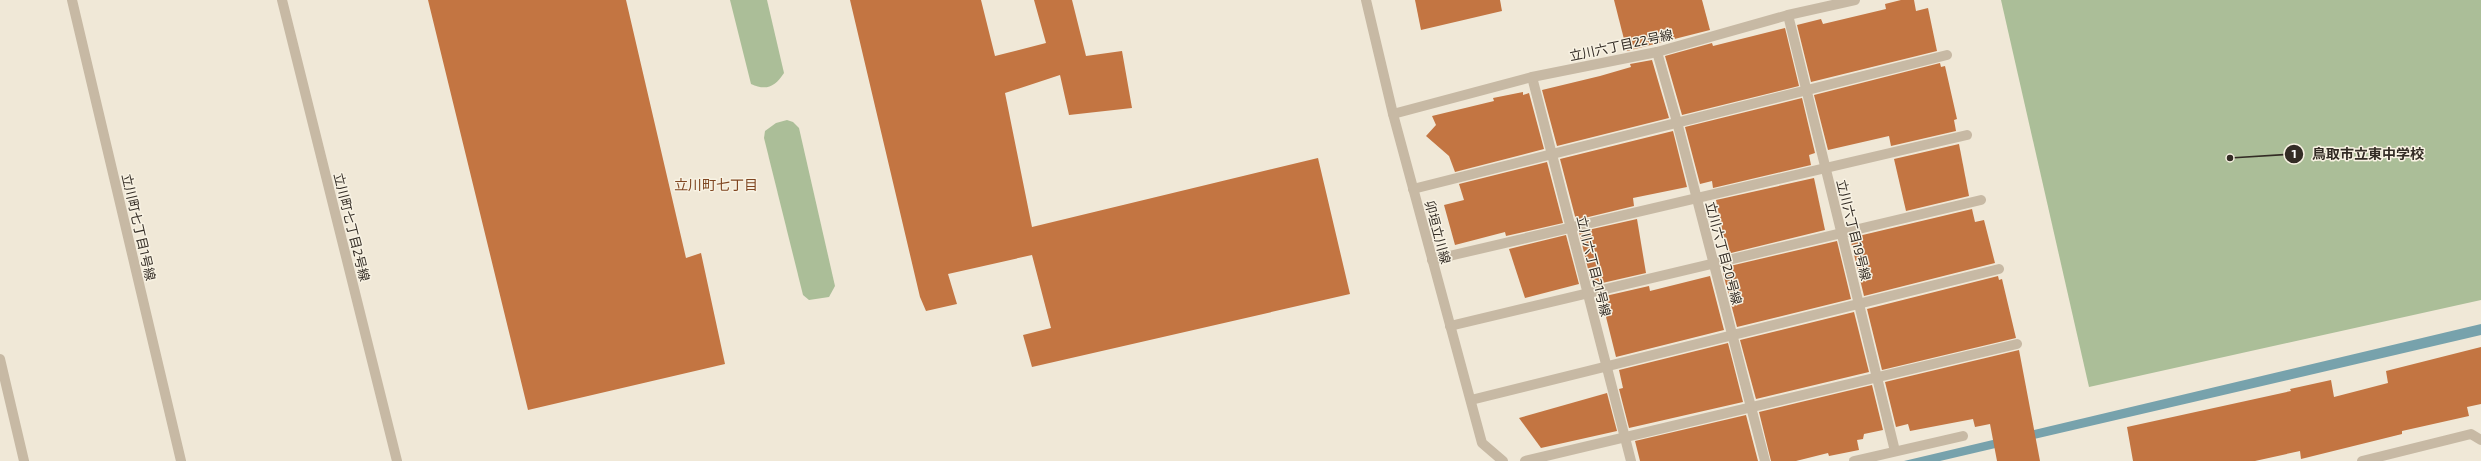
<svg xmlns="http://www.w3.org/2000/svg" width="2481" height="461" viewBox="0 0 2481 461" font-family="'Exo 2','Noto Sans JP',sans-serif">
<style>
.green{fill:#abbe98}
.water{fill:#77a2ac}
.building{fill:#c37542}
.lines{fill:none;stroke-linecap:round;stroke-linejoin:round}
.service{stroke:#c7b9a4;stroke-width:10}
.minor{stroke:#c7b9a4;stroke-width:10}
.tertiary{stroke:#c7b9a4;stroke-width:10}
.labels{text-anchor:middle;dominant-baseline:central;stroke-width:3;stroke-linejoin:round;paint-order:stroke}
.street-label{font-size:13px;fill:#332c25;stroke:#f8f2e3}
.neighbourhood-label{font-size:14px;fill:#7f4621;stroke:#f8f2e3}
.leader{fill:none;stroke:#332c25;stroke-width:1.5}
.callout-dot{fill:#332c25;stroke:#f8f2e3;stroke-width:1.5}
.mark-label{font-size:12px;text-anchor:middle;font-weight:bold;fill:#fff}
.callout-label{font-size:14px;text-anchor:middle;font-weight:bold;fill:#332c25;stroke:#f8f2e3;stroke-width:3;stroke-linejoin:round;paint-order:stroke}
</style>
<rect width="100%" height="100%" fill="#f0e8d7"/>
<g class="green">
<path d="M 730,0 L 767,0 L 784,73 C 775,87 766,91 751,84 Z"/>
<path d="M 2001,0 L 2481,0 L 2481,300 L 2089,387 Z"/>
<path d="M 787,120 L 793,122 L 799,128 L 835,286 L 829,297 L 809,300 L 803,295 L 764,138 L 765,131 L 776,123 Z"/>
</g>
<path class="water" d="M 2481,324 L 2481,335 L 1940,461 L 1904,461 Z"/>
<g class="building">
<path d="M 428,0 L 626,0 L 686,258 L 701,253 L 725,364 L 528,410 Z"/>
<path d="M 850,0 L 981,0 L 995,56 L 1046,43 L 1034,0 L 1072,0 L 1086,56 L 1122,51 L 1132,108 L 1069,115 L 1060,75 L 1005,93 L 1032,227 L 1318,158 L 1350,294 L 1032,367 L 1023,335 L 1051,328 L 1032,255 L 948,274 L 957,304 L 926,311 L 920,297 Z"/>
<path d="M 1415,0 L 1500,0 L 1502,11 L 1421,30 Z"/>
<path d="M 1614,0 L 1702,0 L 1710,30 L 1627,51 Z"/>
<path d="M 1901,0 L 1914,0 L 1916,11 L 1928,8 L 1937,51 L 1811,82 L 1797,25 L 1821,19 L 1823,24 L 1886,9 L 1885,4 Z"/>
<path d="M 1785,28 L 1799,86 L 1682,115 L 1665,56 L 1712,43 L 1713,46 Z"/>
<path d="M 1652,60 L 1669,118 L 1557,146 L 1542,90 L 1600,76 L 1631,67 L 1630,64 Z"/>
<path d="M 1940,63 L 1941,67 L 1945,66 L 1957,119 L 1954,120 L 1956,131 L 1891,146 L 1889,136 L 1828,150 L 1814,95 Z"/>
<path d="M 1523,92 L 1523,95 L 1529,93 L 1544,149 L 1455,172 L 1449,156 L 1426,136 L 1436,125 L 1432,116 L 1494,101 L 1493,98 Z"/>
<path d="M 1802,98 L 1815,153 L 1809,155 L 1811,165 L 1713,188 L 1712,181 L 1700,184 L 1685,127 Z"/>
<path d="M 1673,131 L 1687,187 L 1633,198 L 1634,206 L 1576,220 L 1560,159 Z"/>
<path d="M 1959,144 L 1969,196 L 1906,211 L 1894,159 Z"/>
<path d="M 1547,162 L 1563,223 L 1506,236 L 1505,232 L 1455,245 L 1444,205 L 1464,200 L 1459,184 Z"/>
<path d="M 1814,178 L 1825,230 L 1727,254 L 1716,200 Z"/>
<path d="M 1972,209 L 1975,222 L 1984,220 L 1995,263 L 1864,296 L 1850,238 Z"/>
<path d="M 1637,219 L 1646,273 L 1598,284 L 1597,280 L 1591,281 L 1579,232 Z"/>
<path d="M 1566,235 L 1579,284 L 1525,298 L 1509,249 Z"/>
<path d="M 1837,241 L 1851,299 L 1737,327 L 1723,273 L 1731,271 L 1730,266 Z"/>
<path d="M 1710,276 L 1724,330 L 1616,357 L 1601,297 L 1649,286 L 1650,291 Z"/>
<path d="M 1998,276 L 1999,280 L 2002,279 L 2016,338 L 1882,370 L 1867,309 Z"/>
<path d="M 1854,312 L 1869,372 L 1756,399 L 1740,340 Z"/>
<path d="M 1728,343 L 1743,402 L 1629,428 L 1619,389 L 1623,388 L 1619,370 Z"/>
<path d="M 2481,347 L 2481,404 L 2467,407 L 2469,416 L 2402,431 L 2402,434 L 2301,459 L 2300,451 L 2255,461 L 2133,461 L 2127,427 L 2291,391 L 2290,389 L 2331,380 L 2334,397 L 2388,383 L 2386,371 Z"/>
<path d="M 2019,350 L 2040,461 L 1997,461 L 1990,424 L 1975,427 L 1973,419 L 1910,431 L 1908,424 L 1896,427 L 1885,382 Z"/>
<path d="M 1872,385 L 1883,430 L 1864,434 L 1863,439 L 1857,440 L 1859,450 L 1829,456 L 1828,453 L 1796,461 L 1771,461 L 1759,412 Z"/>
<path d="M 1607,393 L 1617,431 L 1541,448 L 1519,418 Z"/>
<path d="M 1746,415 L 1758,461 L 1640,461 L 1635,441 Z"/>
</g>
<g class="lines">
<g class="service">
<path d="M 1432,260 L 1967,135"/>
<path d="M 1450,326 L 1981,200"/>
<path d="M 1471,400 L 1999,269"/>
<path d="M 1525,461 L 2017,344"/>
</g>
<g class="minor">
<path d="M 72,0 L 181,461"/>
<path d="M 282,0 L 397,461"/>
<path d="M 1788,15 L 1895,451"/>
<path d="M 1657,52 L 1677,122 L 1765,461"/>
<path d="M 1532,77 L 1631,461"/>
<path d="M 1393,114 L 1532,77 L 1657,52 L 1788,15 L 1855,0"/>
<path d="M 1413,189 L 1947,55"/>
<path d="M 0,359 L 24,461"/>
<path d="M 1854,461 L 1963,436"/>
<path d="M 2362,461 L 2471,434 L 2481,440"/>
</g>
<path class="tertiary" d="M 1366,0 L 1393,114 L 1482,443 L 1503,461"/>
</g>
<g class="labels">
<g class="street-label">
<text transform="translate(1621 45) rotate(-12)">立川六丁目22号線</text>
<text transform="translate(139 227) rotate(77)">立川町七丁目1号線</text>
<text transform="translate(352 227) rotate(76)">立川町七丁目2号線</text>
<text transform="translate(1854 230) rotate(76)">立川六丁目19号線</text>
<text transform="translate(1438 232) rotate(75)">卯垣立川線</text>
<text transform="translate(1724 253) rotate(75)">立川六丁目20号線</text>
<text transform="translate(1594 266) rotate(76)">立川六丁目21号線</text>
</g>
<g class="neighbourhood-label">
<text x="716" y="184">立川町七丁目</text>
</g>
</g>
<path class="leader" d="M2230 158L2294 154"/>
<g class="callout-dot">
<circle cx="2230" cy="158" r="4"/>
<circle cx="2294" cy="154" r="10"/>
</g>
<g class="mark-label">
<text x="2294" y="158">1</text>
</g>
<g class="callout-label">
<text x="2368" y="159">鳥取市立東中学校</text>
</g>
</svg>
